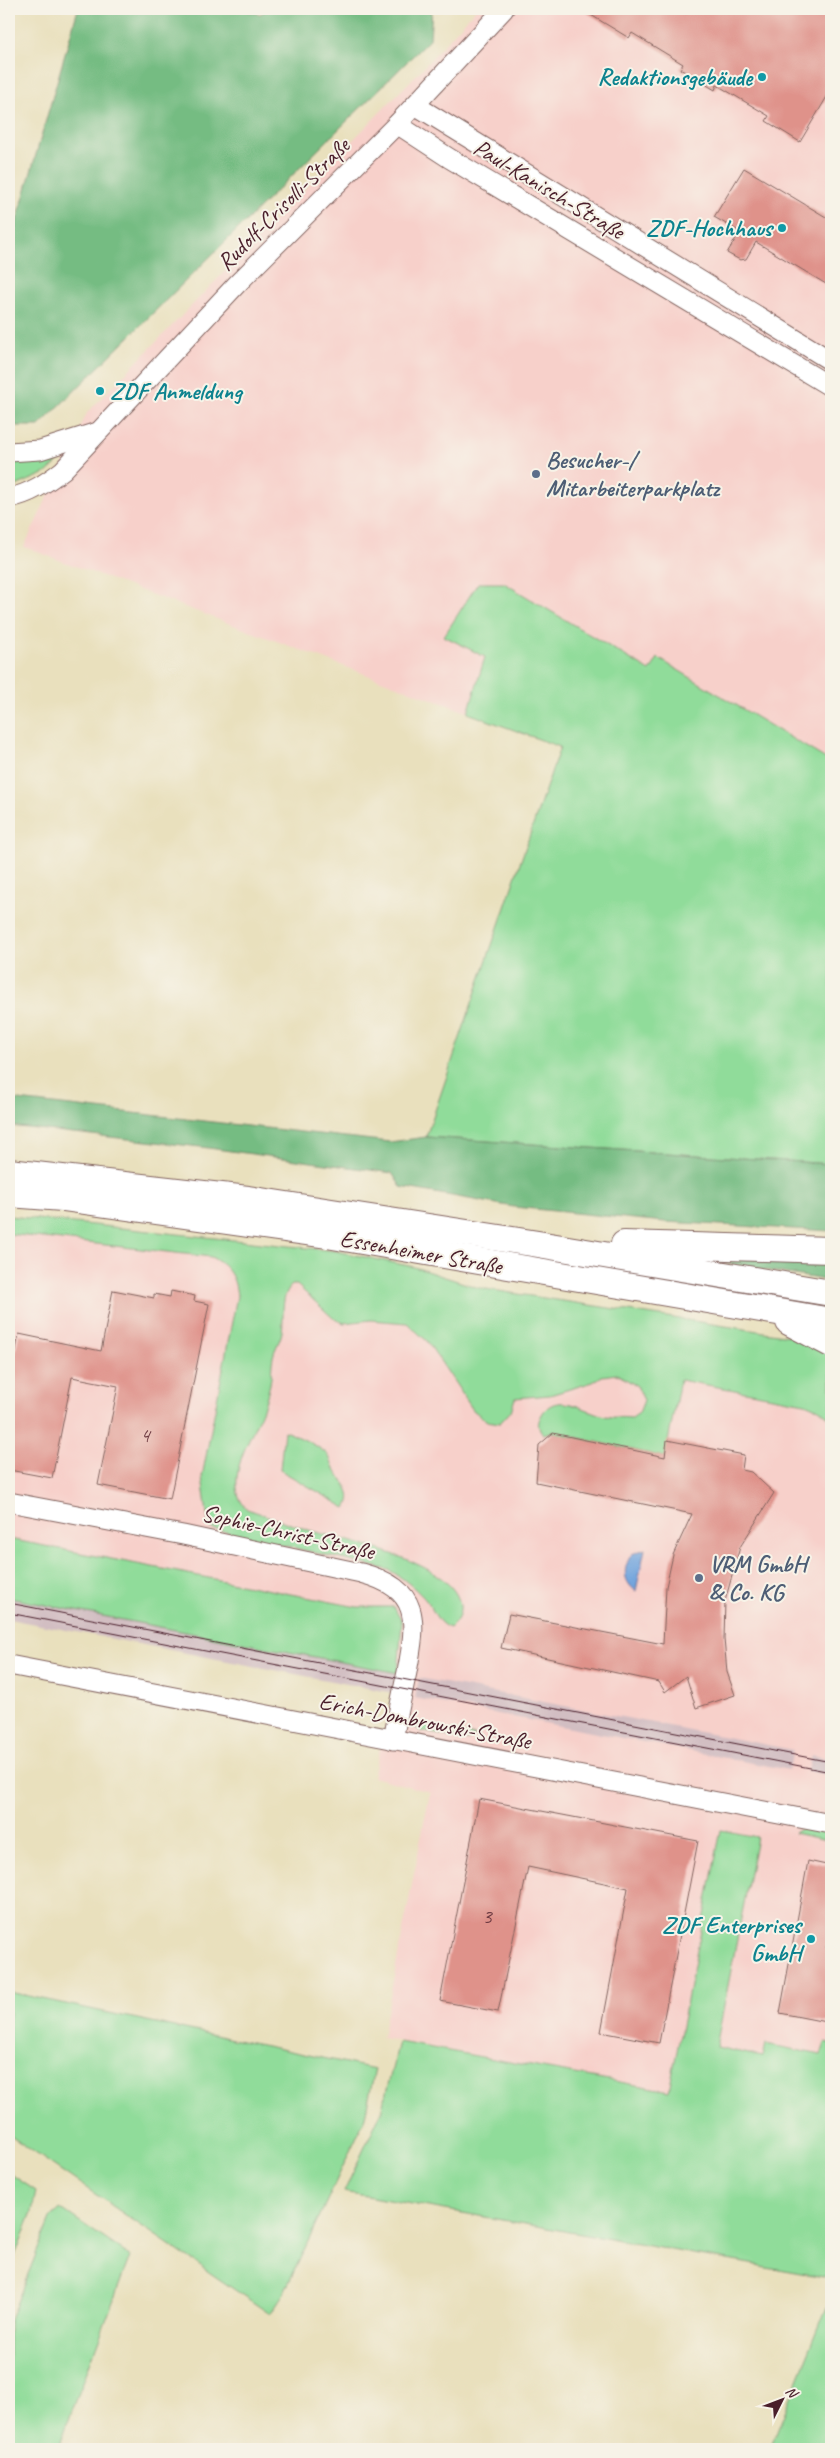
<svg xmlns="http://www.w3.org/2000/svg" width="840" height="2458" viewBox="0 0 840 2458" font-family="Caveat,sans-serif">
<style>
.built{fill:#f7d0ca}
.industrial{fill:#d2bec2}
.green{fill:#90dc9a;stroke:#6d7e62}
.forest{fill:#74bc82;stroke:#5f6e56}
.water{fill:#72a4dd;stroke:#5e6284}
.building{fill:#df928a}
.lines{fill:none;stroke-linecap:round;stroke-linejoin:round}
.minor-casing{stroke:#82635e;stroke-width:21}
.secondary-casing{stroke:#82635e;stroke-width:28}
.minor{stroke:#fff;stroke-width:19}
.secondary{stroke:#fff;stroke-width:26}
.tram{stroke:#4a1f2b;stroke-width:1}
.culture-dot{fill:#0f9aa8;stroke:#f7f3e8;stroke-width:2}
.service-dot{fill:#5c6f8a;stroke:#f7f3e8;stroke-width:2}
.labels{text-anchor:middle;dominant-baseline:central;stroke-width:4;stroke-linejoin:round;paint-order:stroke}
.number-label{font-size:21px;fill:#6f3c43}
.culture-label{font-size:24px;font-weight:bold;fill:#0d838f;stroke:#f7f3e8;text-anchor:end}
.street-label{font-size:24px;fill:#4a1f2b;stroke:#f7f3e8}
.service-label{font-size:24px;font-weight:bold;fill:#4e5e75;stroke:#f7f3e8;text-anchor:start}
</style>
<rect width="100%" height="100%" fill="#f7f3e8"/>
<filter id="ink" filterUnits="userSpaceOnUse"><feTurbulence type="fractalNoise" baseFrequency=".02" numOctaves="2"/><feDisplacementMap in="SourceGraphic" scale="10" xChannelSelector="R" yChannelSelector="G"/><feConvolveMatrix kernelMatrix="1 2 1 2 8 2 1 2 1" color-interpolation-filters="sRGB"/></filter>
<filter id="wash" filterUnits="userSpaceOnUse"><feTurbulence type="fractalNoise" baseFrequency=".0096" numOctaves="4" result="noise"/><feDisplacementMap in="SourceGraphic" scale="20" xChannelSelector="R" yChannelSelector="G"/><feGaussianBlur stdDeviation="1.12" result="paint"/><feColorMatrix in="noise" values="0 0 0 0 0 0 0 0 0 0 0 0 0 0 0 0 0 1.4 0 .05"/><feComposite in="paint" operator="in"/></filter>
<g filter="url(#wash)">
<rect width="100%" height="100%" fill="#e9e0bd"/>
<g class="built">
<path d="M 476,9 L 831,9 L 831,1164 L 426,1137 L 560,747 L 24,547 L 87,413 L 422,69 Z"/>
<path d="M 9,1216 L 336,1251 L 414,1267 L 479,1288 L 622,1312 L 743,1328 L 831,1353 L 831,2069 L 716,2048 L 757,1837 L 722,1830 L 669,2091 L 382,2038 L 430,1792 L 373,1777 L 395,1687 L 394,1607 L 357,1607 L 9,1539 Z"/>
</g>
<g class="industrial">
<path d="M 9,1598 L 398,1673 L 394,1693 L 9,1619 Z"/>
<path d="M 419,1678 L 793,1750 L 789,1770 L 415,1698 Z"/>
<path d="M 811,1755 L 831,1759 L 831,1776 L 808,1771 Z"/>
</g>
<g class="green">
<path d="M 56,457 L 60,460 L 46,473 L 9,489 L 9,461 L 46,460 Z"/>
<path d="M 478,583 L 504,583 L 650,671 L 658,658 L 831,762 L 831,1164 L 426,1137 L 560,747 L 468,713 L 485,657 L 444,636 Z"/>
<path d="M 9,1216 L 336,1251 L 414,1267 L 479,1288 L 790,1336 L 831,1353 L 831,1419 L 819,1409 L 805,1403 L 680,1380 L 665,1457 L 552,1432 L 543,1434 C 538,1427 537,1424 541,1416 C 555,1389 584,1411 605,1416 C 613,1418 623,1417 632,1418 L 639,1413 L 644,1400 L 637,1386 L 617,1374 L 602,1376 L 593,1382 L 550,1395 L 515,1398 L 511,1411 L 500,1423 L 487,1421 L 473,1410 L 427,1341 L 407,1323 L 371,1320 L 344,1323 L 333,1318 L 297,1285 L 292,1285 C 278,1298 286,1320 281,1336 C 279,1343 274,1350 273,1357 C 271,1366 272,1375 270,1384 C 267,1396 264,1409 258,1420 C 247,1444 223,1486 247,1509 C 268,1516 290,1524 312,1531 C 349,1542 454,1562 460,1605 C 461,1615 457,1622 450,1628 C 436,1624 434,1608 424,1598 C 414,1587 403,1578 389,1570 L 209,1528 L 202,1477 L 237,1296 C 235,1276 228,1266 211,1257 L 9,1234 Z"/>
<path d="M 284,1431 C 298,1436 315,1444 326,1453 C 331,1458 332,1465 335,1470 C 343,1483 356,1493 346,1508 L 280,1470 Z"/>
<path d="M 9,1539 L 357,1607 L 394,1607 L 402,1622 L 398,1673 L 9,1598 Z"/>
<path d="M 411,1723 L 476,1736 L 468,1740 L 420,1731 Z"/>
<path d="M 806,1825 L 831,1830 L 831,1841 L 794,1833 Z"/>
<path d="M 721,1830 L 757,1837 L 716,2047 L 763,2057 L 766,2044 L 821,2055 L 825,2043 L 831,2044 L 831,2273 L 829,2278 L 344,2192 L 381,2112 L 399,2042 L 669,2091 Z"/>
<path d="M 9,1992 L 375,2069 L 364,2121 L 284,2293 L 270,2314 L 9,2135 Z"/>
<path d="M 9,2173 L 36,2191 L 32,2212 L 9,2271 Z"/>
<path d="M 60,2208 L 130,2256 L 58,2449 L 9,2449 L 9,2322 L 50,2219 Z"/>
<path d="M 831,2297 L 831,2449 L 770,2449 L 772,2444 Z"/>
</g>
<g class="forest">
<path d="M 78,9 L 240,9 L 260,14 L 268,9 L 432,9 L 430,39 L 39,426 L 16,426 L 9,423 L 9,248 Z"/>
<path d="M 9,1099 L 390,1142 L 426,1137 L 831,1164 L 831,1231 L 665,1222 L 514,1207 L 401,1187 L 392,1173 L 201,1147 L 9,1126 Z"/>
<path d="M 691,1258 L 831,1259 L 831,1281 Z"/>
</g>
<path class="water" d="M 645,1549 L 636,1591 C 622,1581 623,1567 632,1554 Z"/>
<g id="blocks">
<g class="building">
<path d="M 581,9 L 831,9 L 831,90 L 800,142 L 766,121 L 769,116 L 717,85 L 715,90 L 680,69 L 683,64 L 632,33 L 629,38 Z"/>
<path d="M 744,168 L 831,220 L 831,287 L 756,242 L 746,259 L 740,260 L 727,253 L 740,232 L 714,217 Z"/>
<path d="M 113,1290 L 154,1298 L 154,1294 L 170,1297 L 171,1291 L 195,1296 L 194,1301 L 209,1304 L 170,1499 L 98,1485 L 118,1386 L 72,1377 L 52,1478 L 9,1470 L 9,1386 L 19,1334 L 101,1351 Z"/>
<path d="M 553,1433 L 665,1457 L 667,1440 L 744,1455 L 742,1470 L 751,1472 L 774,1493 L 740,1547 L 725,1601 L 724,1639 L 727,1672 L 735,1695 L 696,1708 L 686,1676 L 665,1692 L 659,1682 L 501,1648 L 509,1614 L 663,1644 L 666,1587 L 673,1555 L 692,1514 L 536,1482 L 539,1445 Z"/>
<path d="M 479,1799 L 698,1841 L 659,2043 L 601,2032 L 628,1888 L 528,1867 L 498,2012 L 440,2001 Z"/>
<path d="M 808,1861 L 831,1866 L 831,1930 L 826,1947 L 831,1964 L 831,2023 L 780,2013 Z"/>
</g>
</g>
</g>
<g filter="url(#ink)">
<use href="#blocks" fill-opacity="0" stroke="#82635e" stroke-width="1"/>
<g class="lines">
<defs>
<g id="minor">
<path d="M 415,105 L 831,361"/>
<path d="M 397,124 L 449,158 L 831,387"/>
<path d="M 9,452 L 40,450 L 94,433"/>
<path d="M 9,498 C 30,494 46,483 63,470 L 237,284 L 397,124 L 504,9"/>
<path d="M 9,1502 L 183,1535 L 361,1573 C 421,1589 417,1620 407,1672 C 402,1695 397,1718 393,1740"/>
<path d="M 9,1665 L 831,1824"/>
</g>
<g id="secondary">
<path d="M 9,1172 L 248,1199 L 538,1244 L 831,1293"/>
<path d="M 9,1194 L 63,1198 L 327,1235 L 831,1321"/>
<path d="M 624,1244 L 831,1250"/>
<path d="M 789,1322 L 831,1344"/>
</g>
</defs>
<use href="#minor" class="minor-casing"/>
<use href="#secondary" class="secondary-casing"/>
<use href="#minor" class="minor"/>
<use href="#secondary" class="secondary"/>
<g class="tram">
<path d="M 9,1603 L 831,1762"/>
<path d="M 9,1613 L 831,1772"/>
</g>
</g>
</g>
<g class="culture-dot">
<circle cx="762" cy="77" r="5"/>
<circle cx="782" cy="228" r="5"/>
<circle cx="100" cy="391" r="5"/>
<circle cx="811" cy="1939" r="5"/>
</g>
<g class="service-dot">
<circle cx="536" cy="474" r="5"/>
<circle cx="699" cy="1578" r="5"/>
</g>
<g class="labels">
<g class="number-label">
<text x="145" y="1435">4</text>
<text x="487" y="1916">3</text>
</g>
<g class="culture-label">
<text x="752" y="77">Redaktionsgebäude</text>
<text x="772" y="228">ZDF-Hochhaus</text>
<text x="110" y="391" text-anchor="start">ZDF Anmeldung</text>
<text x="801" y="1925">ZDF Enterprises<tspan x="801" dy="28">GmbH</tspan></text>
</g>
<g class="street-label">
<text transform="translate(549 189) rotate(31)">Paul-Kanisch-Straße</text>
<text transform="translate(283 204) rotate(-45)">Rudolf-Crisolli-Straße</text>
<text transform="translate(421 1252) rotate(10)">Essenheimer Straße</text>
<text transform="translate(288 1532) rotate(13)">Sophie-Christ-Straße</text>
<text transform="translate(425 1721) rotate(11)">Erich-Dombrowski-Straße</text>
</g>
<g class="service-label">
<text x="546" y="460">Besucher-/<tspan x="546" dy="28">Mitarbeiterparkplatz</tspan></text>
<text x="709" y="1564">VRM GmbH<tspan x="709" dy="28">&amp; Co. KG</tspan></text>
</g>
</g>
<rect width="840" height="2458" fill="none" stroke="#f7f3e8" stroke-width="30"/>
<g transform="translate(782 2400) rotate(48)" stroke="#f7f3e8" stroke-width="4" paint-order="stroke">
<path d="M0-4L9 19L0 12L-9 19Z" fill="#4a1f2b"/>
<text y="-8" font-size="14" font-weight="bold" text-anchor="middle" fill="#4a1f2b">N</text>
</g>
</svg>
